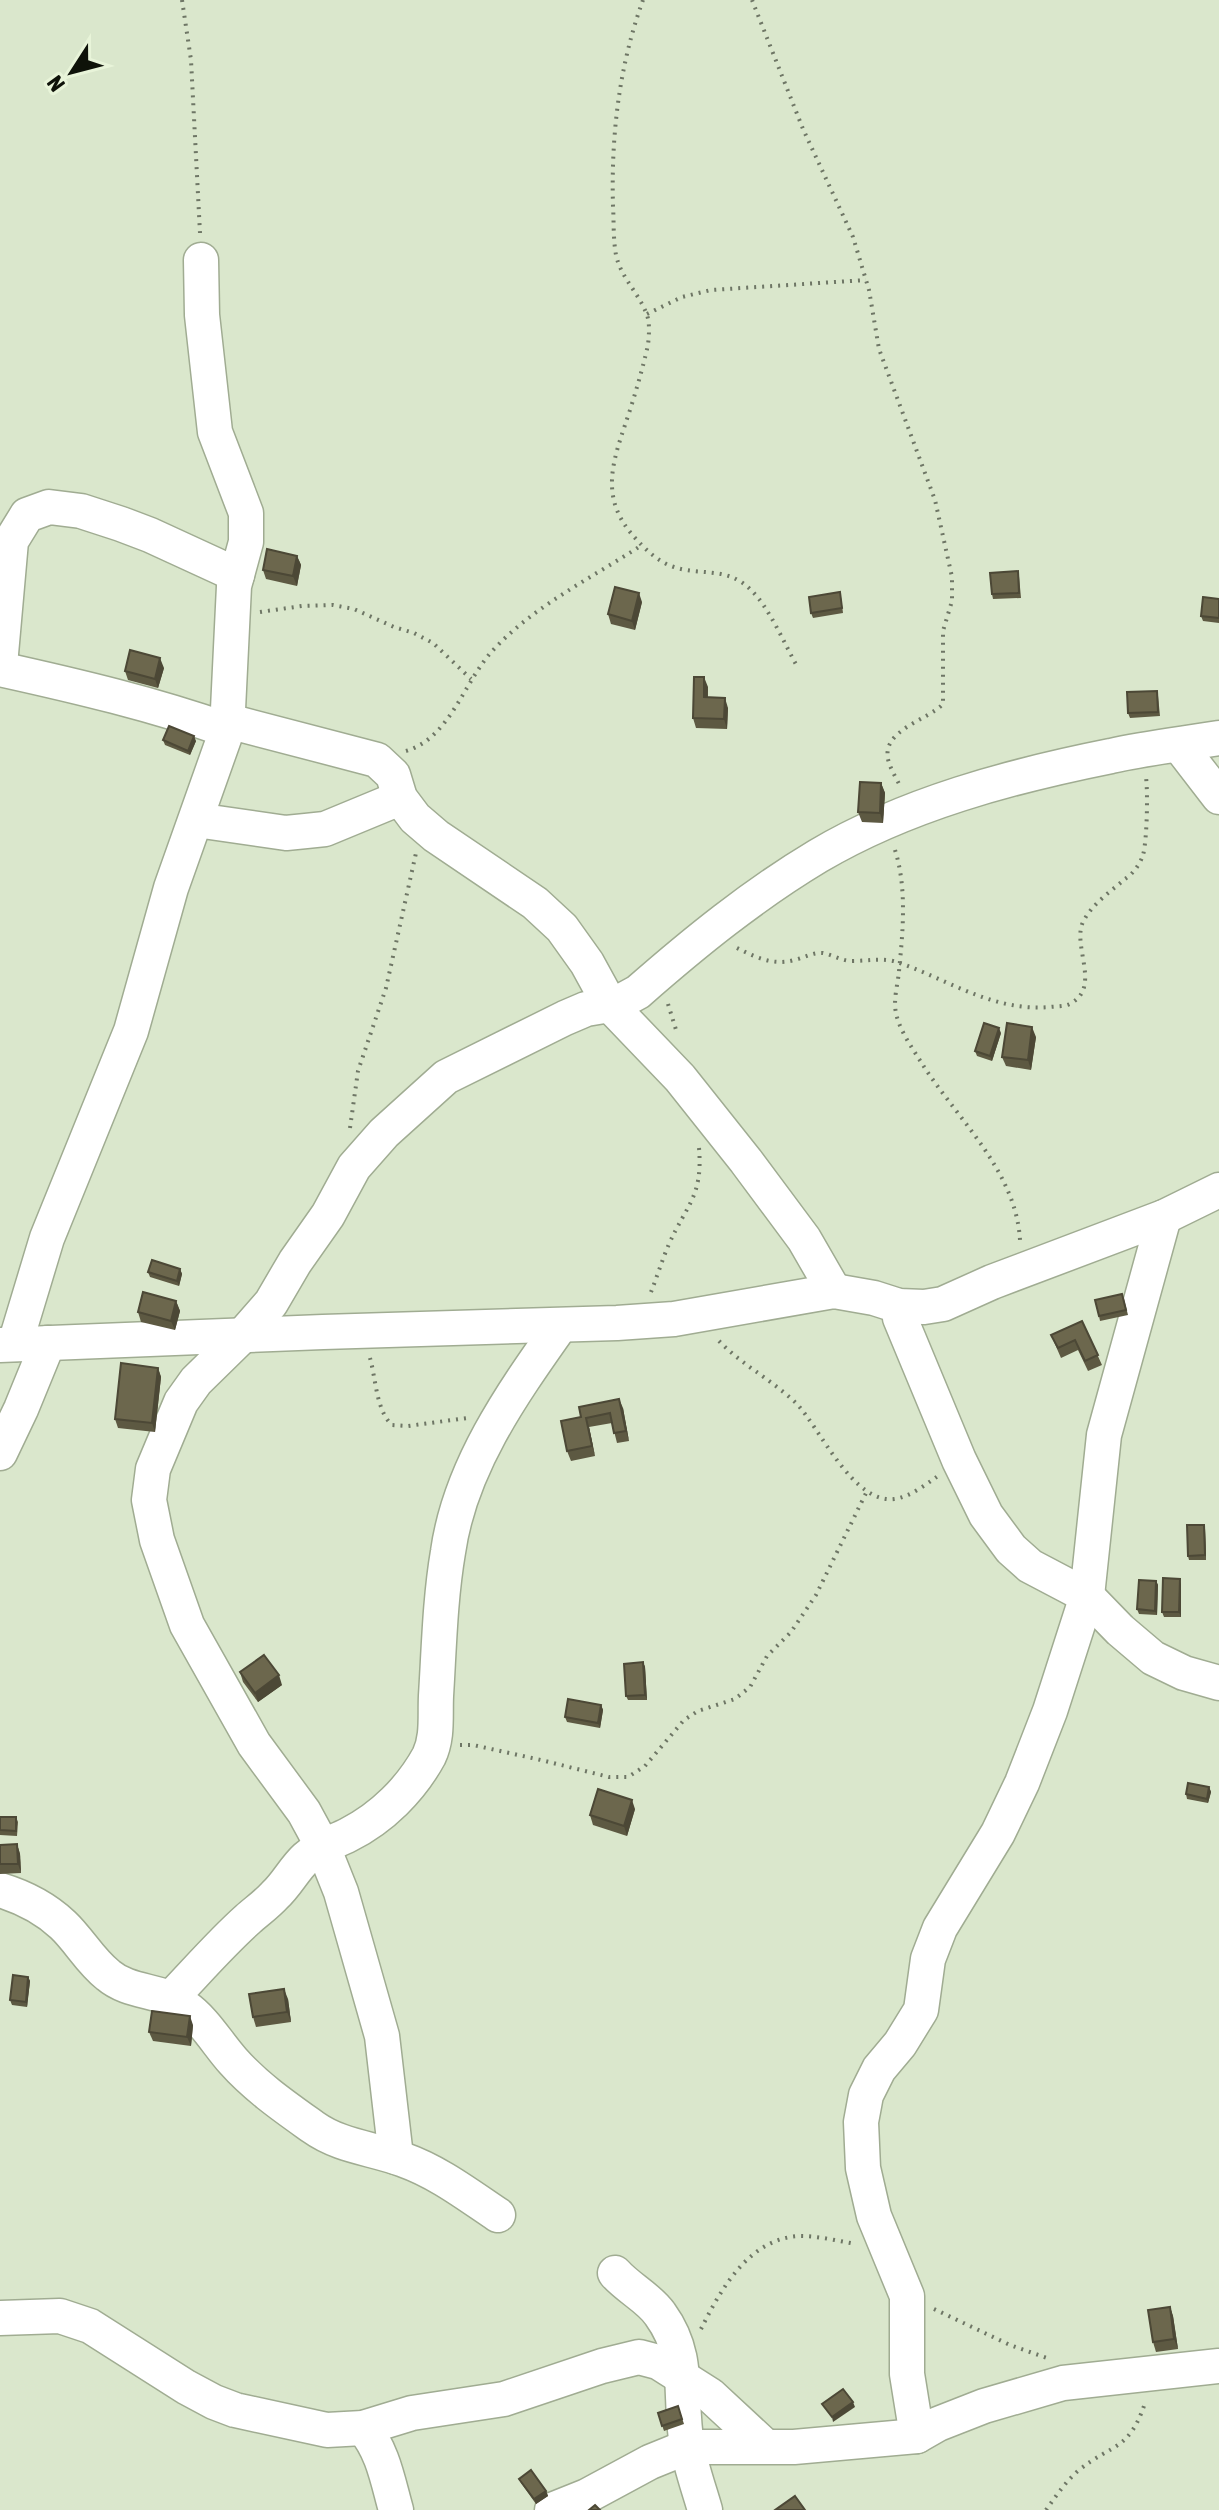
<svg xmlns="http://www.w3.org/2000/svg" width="1219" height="2510" viewBox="0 0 1219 2510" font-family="'Asap Condensed',sans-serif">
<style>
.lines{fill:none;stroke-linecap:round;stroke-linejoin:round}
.minor-casing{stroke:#a0ac92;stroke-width:37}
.path{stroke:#6e7665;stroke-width:4;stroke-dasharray:2 6;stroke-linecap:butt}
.minor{stroke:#fff;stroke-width:34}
.wall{fill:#5d5942}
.shaded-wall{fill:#4c4836}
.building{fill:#6c674d;stroke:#4c4836;stroke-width:2}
</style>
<rect width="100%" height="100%" fill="#dae7cc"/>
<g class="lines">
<defs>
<g id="minor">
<path d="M 0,665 L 11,541 L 27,515 L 49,507 L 81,511 L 121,524 L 150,535 L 237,575"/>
<path d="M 0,669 C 77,686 153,704 227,730"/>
<path d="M 228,721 L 377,760 L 393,775 L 400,798 L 415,818 L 436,836 L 535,903 L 562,928 L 587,963 L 610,1005 L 680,1078 L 746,1161 L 804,1239 L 834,1291"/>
<path d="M 1179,745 L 1219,797"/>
<path d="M 196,820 L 286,833 L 306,831 L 325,829 L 400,798"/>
<path d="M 899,1306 L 900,1318 L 959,1460 L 986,1515 L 1011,1549 L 1030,1566 L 1087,1596 L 1120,1630 L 1153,1658 L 1184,1673 L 1219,1683"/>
<path d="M 15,1344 L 47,1238 L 131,1031 L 171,888 L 227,730 L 234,586 L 246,542 L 246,513 L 215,432 L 202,315 L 201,260"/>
<path d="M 0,1345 L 323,1332 L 617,1323 L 674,1319 L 834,1291 L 874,1298 L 899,1306 L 924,1307 L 943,1304 L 992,1282 L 1164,1217 L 1219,1190"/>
<path d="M 0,1453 L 21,1409 L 48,1343"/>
<path d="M 0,1890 C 23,1897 45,1908 63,1925 C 79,1940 90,1961 108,1975 C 130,1994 162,1989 185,2007 C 205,2021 217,2043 233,2061 C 256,2087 285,2107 313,2127 C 341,2147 373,2148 404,2160 C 438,2172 468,2195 498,2215"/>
<path d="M 172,1997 C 197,1971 221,1943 248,1919 C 257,1911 267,1904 275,1895 C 287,1884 294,1869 306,1858 C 318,1847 334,1842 348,1835 C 382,1818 411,1789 429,1756 C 438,1737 435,1717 436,1696 C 439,1648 440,1599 448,1552 C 460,1467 512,1394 560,1326"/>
<path d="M 396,2157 L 382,2036 L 341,1892 L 323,1847 L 304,1812 L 254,1744 L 187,1625 L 157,1540 L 149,1500 L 153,1469 L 181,1402 L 196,1381 L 243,1335 L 271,1303 L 295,1262 L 328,1215 L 354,1167 L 384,1133 L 446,1077 L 565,1018 L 586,1009 L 616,1004 L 638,992 C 695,942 753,895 818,856 C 906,804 1011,776 1111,756 C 1146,748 1183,744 1219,738"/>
<path d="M 615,2273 C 628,2288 649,2298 660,2314 C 692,2358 678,2396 687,2445 C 691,2467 699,2489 705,2510"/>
<path d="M 0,2318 L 60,2316 L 90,2326 L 186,2387 L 214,2402 L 235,2410 L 327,2430 L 363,2428 L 412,2413 L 504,2399 L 602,2366 L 639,2357 L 658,2362 L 710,2395 L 765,2446"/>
<path d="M 363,2428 C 383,2450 388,2482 396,2510"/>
<path d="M 917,2436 L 907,2374 L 907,2296 L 874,2216 L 863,2168 L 861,2122 L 866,2095 L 879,2069 L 900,2044 L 921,2010 L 928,1959 L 940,1928 L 998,1833 L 1022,1783 L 1050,1711 L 1087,1596 L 1104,1435 L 1164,1217"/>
<path d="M 552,2510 L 587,2496 L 650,2462 L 687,2447 L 794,2447 L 917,2436 L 938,2424 L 984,2406 L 1063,2383 L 1219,2366"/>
</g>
</defs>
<use href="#minor" class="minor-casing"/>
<g class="path">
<path d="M 182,0 L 191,60 L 200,233"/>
<path d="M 643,0 C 619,66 611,136 613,206 C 614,222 613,239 616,255 C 621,278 639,293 647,315 C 650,324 649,335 648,345 C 643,367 637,388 630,410 C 614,459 596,497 637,540 C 646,550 658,561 671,566 C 700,577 726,565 751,590 C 769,607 785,645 798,668"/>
<path d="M 752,0 L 803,129 L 853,237 L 869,290 L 879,349 L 935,500 L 952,577 L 952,601 L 943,631 L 943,704 C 928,720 882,730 888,759 C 890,769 897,779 901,788"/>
<path d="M 647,314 L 682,297 L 711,290 L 866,280"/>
<path d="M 260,612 L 302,606 L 333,605 L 354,609 L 394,627 L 414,633 L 433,643 L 471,679"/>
<path d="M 406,751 C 452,737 464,679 496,647 C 536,605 593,577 642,545"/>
<path d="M 895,850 C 907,888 903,931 899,971 C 898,984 893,999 896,1013 C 899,1029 912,1048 921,1062 C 956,1118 1016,1170 1020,1240"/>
<path d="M 737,948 C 755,957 773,966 794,960 C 804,958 813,952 823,953 C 833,955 842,961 852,961 C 869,961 884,957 900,963 C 950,981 995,1012 1050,1007 C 1058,1006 1067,1007 1073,1002 C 1100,985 1072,945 1083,922 C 1092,904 1110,892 1125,879 C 1133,874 1140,864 1143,855 C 1147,841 1148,793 1146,777"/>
<path d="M 668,1004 L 677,1033"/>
<path d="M 350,1128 L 358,1071 L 386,988 L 416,853"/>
<path d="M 651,1292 C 657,1277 662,1260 669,1244 C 687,1204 703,1196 699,1148"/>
<path d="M 719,1341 C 742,1365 772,1380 796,1403 C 820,1428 853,1504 894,1499 C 910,1497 925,1485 938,1476"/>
<path d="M 370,1358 C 376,1379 376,1410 392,1425 L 408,1426 L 467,1418"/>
<path d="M 460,1745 L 473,1745 L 541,1760 L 609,1777 L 628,1777 L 645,1766 L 684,1720 L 698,1711 L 735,1699 L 750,1687 L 767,1656 L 791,1632 L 816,1595 L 867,1491"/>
<path d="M 934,2309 L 1010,2345 L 1047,2358"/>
<path d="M 701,2329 C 721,2289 749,2238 800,2236 C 819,2236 838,2241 856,2244"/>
<path d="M 1046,2510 C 1056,2496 1066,2481 1079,2470 C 1113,2443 1129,2451 1145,2403"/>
</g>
<use href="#minor" class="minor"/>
</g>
<g class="wall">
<path d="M 297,556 L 301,565 L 297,586 L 266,579 L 263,570 Z"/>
<path d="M 1019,576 L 1021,598 L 993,599 L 992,594 Z"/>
<path d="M 841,597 L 843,613 L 813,618 L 811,613 Z"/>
<path d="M 1219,599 L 1219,623 L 1203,621 L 1201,616 Z"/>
<path d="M 642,602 L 635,630 L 611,624 L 608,614 Z"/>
<path d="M 164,668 L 158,688 L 128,680 L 125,671 Z"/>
<path d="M 708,687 L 708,698 L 728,708 L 727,729 L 696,728 L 693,718 Z"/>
<path d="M 1157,691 L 1158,696 L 1160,716 L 1130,718 L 1128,713 Z"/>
<path d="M 163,740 L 196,741 L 190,755 L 165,745 Z"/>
<path d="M 881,783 L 885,793 L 883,823 L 862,822 L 858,812 Z"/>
<path d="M 1001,1033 L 992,1061 L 977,1056 L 975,1051 Z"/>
<path d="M 1036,1037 L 1031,1070 L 1006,1066 L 1002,1057 Z"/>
<path d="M 180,1269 L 182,1274 L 179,1286 L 150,1277 L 148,1272 Z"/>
<path d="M 1124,1299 L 1128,1315 L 1100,1321 L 1099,1316 Z"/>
<path d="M 176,1301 L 180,1311 L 175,1330 L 141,1322 L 138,1312 Z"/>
<path d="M 1082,1321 L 1102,1365 L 1088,1371 L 1078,1350 L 1061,1358 L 1051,1335 Z"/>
<path d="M 158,1368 L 161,1377 L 155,1432 L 118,1428 L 115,1419 Z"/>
<path d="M 623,1408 L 629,1441 L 617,1443 L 612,1423 L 589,1427 L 595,1456 L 571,1461 L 567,1451 L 581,1417 Z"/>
<path d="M 1205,1529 L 1206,1560 L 1189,1560 L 1188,1556 Z"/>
<path d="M 1156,1581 L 1158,1585 L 1157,1615 L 1139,1614 L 1137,1609 Z"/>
<path d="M 1181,1584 L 1181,1617 L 1164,1617 L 1162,1612 Z"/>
<path d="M 643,1662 L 645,1667 L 647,1700 L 628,1700 L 626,1696 Z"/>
<path d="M 240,1672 L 282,1685 L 258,1702 L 243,1682 Z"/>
<path d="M 601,1705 L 603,1710 L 600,1728 L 567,1722 L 565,1717 Z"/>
<path d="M 1209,1787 L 1211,1792 L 1208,1803 L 1187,1799 L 1186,1794 Z"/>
<path d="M 635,1809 L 627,1836 L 593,1825 L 590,1815 Z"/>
<path d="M 0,1817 L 16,1817 L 18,1822 L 17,1836 L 0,1835 Z"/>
<path d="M 17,1844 L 20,1854 L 21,1873 L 0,1874 L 0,1845 Z"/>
<path d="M 28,1977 L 30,1981 L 27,2007 L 12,2005 L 10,2000 Z"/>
<path d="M 288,1999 L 291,2022 L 256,2027 L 253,2017 Z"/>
<path d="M 193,2025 L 191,2046 L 153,2041 L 149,2032 Z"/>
<path d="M 1170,2307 L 1173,2316 L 1178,2349 L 1156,2352 L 1153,2342 Z"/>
<path d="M 678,2406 L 684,2424 L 664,2431 L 658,2413 Z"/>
<path d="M 519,2479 L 546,2491 L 548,2496 L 536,2504 L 521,2483 Z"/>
</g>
<g class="shaded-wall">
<path d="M 297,556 L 301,565 L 297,586 L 293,576 Z"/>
<path d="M 639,593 L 642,602 L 635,630 L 632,621 Z"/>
<path d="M 160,658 L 164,668 L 158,688 L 155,679 Z"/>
<path d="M 704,677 L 708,687 L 707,707 L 704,697 Z"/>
<path d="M 725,698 L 728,708 L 727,729 L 724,719 Z"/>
<path d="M 194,736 L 196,741 L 190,755 L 188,751 Z"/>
<path d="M 881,783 L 885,793 L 883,823 L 880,813 Z"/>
<path d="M 1032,1027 L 1036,1037 L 1031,1070 L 1028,1060 Z"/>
<path d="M 999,1028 L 1001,1033 L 992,1061 L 990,1056 Z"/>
<path d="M 180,1269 L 182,1274 L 179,1286 L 177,1281 Z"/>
<path d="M 176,1301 L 180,1311 L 175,1330 L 171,1321 Z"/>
<path d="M 158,1368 L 161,1377 L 155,1432 L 152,1423 Z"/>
<path d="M 619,1399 L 623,1408 L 629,1441 L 626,1431 Z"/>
<path d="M 586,1418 L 589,1427 L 595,1456 L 592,1446 Z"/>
<path d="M 1204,1525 L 1205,1529 L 1206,1560 L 1205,1555 Z"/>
<path d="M 1180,1579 L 1181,1584 L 1181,1617 L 1179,1612 Z"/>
<path d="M 1156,1581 L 1158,1585 L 1157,1615 L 1155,1611 Z"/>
<path d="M 643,1662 L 645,1667 L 647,1700 L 645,1695 Z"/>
<path d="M 279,1675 L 282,1685 L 258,1702 L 255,1693 Z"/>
<path d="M 601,1705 L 603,1710 L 600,1728 L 598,1723 Z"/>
<path d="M 1209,1787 L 1211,1792 L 1208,1803 L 1207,1799 Z"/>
<path d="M 632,1800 L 635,1809 L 627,1836 L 624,1826 Z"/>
<path d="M 17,1844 L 20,1854 L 21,1873 L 18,1864 Z"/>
<path d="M 28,1977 L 30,1981 L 27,2007 L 26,2002 Z"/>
<path d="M 284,1989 L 288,1999 L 291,2022 L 287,2012 Z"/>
<path d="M 190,2016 L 193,2025 L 191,2046 L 187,2037 Z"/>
<path d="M 1170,2307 L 1173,2316 L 1178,2349 L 1174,2339 Z"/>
<path d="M 853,2402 L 855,2407 L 833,2422 L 832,2417 Z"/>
<path d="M 546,2491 L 548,2496 L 536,2504 L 534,2499 Z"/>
</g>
<g class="building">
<path d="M 267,549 L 297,556 L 293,576 L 263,570 Z"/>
<path d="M 1018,571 L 1019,593 L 992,594 L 990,573 Z"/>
<path d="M 615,587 L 639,593 L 632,621 L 608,614 Z"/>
<path d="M 840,592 L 842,608 L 811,613 L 809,597 Z"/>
<path d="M 1203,597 L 1219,599 L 1219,618 L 1201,616 Z"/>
<path d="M 130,650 L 160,658 L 155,679 L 125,671 Z"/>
<path d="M 694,677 L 704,677 L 704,697 L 725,698 L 724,719 L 693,718 Z"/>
<path d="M 1157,691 L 1158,712 L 1128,713 L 1127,692 Z"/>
<path d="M 169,726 L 194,736 L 188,751 L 163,740 Z"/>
<path d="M 860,782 L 881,783 L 880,813 L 858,812 Z"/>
<path d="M 984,1023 L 999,1028 L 990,1056 L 975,1051 Z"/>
<path d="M 1007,1023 L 1032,1027 L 1028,1060 L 1002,1057 Z"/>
<path d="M 152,1260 L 180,1269 L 177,1281 L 148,1272 Z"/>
<path d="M 143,1292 L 176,1301 L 171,1321 L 138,1312 Z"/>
<path d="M 1122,1294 L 1126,1310 L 1099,1316 L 1095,1300 Z"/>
<path d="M 1082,1321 L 1098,1355 L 1085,1361 L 1075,1340 L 1058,1348 L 1051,1335 Z"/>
<path d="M 121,1363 L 158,1368 L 152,1423 L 115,1419 Z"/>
<path d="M 619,1399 L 626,1431 L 614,1433 L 610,1413 L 586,1418 L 592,1446 L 567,1451 L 561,1421 L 581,1417 L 579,1407 Z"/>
<path d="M 1187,1525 L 1204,1525 L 1205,1555 L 1188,1556 Z"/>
<path d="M 1163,1578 L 1180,1579 L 1179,1612 L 1162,1612 Z"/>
<path d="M 1139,1580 L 1156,1581 L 1155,1611 L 1137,1609 Z"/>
<path d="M 264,1655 L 279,1675 L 255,1693 L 240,1672 Z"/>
<path d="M 643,1662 L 645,1695 L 626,1696 L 624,1664 Z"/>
<path d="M 568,1699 L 601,1705 L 598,1723 L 565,1717 Z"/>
<path d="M 1188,1783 L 1209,1787 L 1207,1799 L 1186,1794 Z"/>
<path d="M 598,1789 L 632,1800 L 624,1826 L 590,1815 Z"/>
<path d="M 0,1817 L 16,1817 L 16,1831 L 0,1830 Z"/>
<path d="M 17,1844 L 18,1864 L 0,1864 L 0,1845 Z"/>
<path d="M 13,1975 L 28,1977 L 26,2002 L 10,2000 Z"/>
<path d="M 284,1989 L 287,2012 L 253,2017 L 249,1994 Z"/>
<path d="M 152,2011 L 190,2016 L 187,2037 L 149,2032 Z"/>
<path d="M 1170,2307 L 1174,2339 L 1153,2342 L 1148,2310 Z"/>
<path d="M 843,2389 L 853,2402 L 832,2417 L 822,2404 Z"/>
<path d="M 678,2406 L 682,2419 L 662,2426 L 658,2413 Z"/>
<path d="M 531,2470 L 546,2491 L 534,2499 L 519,2479 Z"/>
<path d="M 795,2496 L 805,2510 L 775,2510 Z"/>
<path d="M 595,2505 L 600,2510 L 589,2510 Z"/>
</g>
<g transform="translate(72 72) rotate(234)" stroke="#e8f4d9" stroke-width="6" paint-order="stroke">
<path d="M0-6L14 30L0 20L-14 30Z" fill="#0e1209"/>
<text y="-12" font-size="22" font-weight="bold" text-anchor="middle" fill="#0e1209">N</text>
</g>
</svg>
